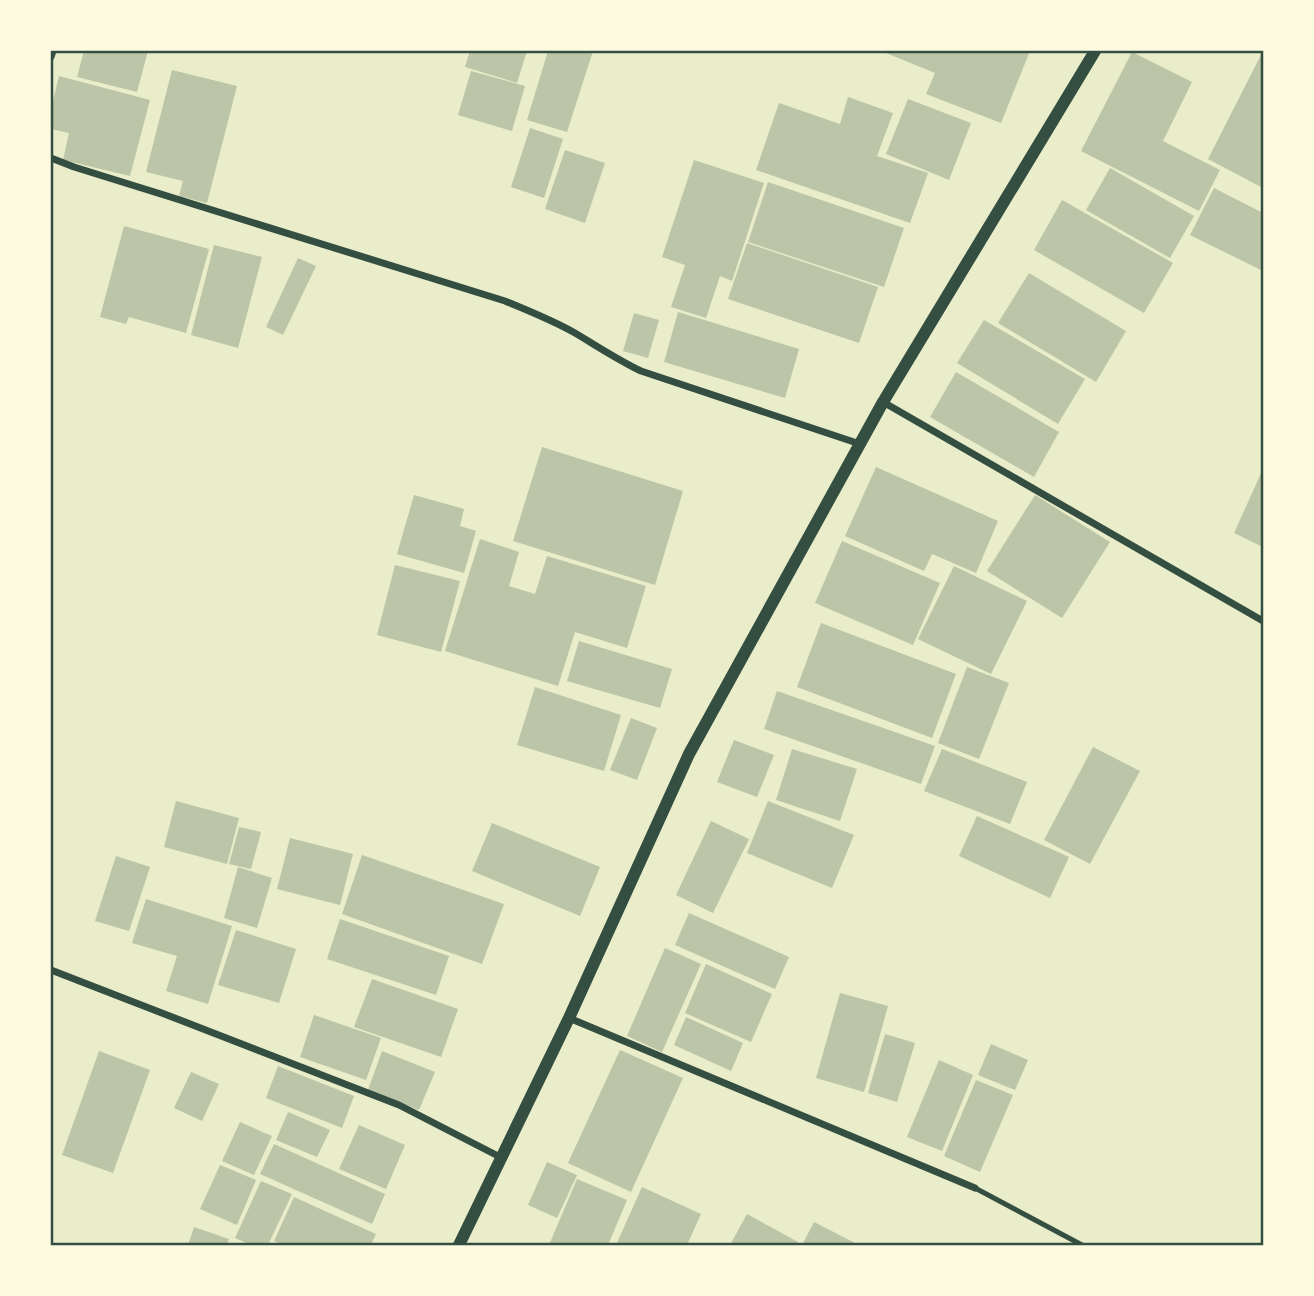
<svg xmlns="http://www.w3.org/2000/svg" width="1314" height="1296" viewBox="0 0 1314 1296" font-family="'Roboto Serif',serif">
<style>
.building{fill:#bcc5a7}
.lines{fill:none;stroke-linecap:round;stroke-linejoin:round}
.service{stroke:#344e41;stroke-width:5}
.minor{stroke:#344e41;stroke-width:7}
.tertiary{stroke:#344e41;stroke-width:12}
.neatline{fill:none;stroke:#344e41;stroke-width:2.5}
</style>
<rect width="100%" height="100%" fill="#e9edc9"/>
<g class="building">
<path d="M 84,51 L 148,51 L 137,92 L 77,77 Z"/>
<path d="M 470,51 L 527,51 L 517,83 L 465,67 Z"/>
<path d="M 548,51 L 593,51 L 567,132 L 527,120 Z"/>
<path d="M 881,51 L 1030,51 L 1001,123 L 926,94 L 935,73 Z"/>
<path d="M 1263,51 L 1263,188 L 1208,159 Z"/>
<path d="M 1132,52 L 1192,82 L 1163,141 L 1220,170 L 1199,211 L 1081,151 Z"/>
<path d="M 172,70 L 237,86 L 207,203 L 179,196 L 183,181 L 146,172 Z"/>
<path d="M 471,71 L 525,86 L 512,131 L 458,115 Z"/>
<path d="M 59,76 L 150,100 L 130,176 L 63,160 L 69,133 L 51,129 L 51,109 Z"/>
<path d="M 848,97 L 893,113 L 877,156 L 928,173 L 910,223 L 756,170 L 779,103 L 840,124 Z"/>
<path d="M 908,99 L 971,123 L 949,180 L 886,154 Z"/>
<path d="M 530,128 L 563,139 L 544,198 L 511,187 Z"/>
<path d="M 565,150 L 605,163 L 585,223 L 545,209 Z"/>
<path d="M 694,160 L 764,183 L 732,281 L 720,276 L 706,318 L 671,307 L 685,265 L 662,257 Z"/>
<path d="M 1110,168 L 1194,216 L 1170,258 L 1086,210 Z"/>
<path d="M 768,182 L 904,228 L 884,287 L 748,242 Z"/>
<path d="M 1214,188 L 1263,213 L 1263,271 L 1190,235 Z"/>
<path d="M 1062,200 L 1173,263 L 1144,313 L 1034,250 Z"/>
<path d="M 124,226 L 209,249 L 186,333 L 129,317 L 126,324 L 100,317 Z"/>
<path d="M 747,243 L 878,287 L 859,343 L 728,299 Z"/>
<path d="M 214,245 L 262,257 L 238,348 L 191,335 Z"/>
<path d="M 298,258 L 316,266 L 283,335 L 266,327 Z"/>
<path d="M 1029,273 L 1126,331 L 1096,382 L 998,323 Z"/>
<path d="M 678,312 L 799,349 L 785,398 L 664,362 Z"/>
<path d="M 634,313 L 659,320 L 648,358 L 623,351 Z"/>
<path d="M 984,320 L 1085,379 L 1058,424 L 957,363 Z"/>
<path d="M 956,372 L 1059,432 L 1034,477 L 930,417 Z"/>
<path d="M 542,447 L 683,491 L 655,585 L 513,541 Z"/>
<path d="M 876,467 L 998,521 L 976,573 L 932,554 L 924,571 L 845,536 Z"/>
<path d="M 1263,469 L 1263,547 L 1234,533 Z"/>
<path d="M 414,495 L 464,509 L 460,526 L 476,531 L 464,573 L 397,554 Z"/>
<path d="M 1035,495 L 1110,542 L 1062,618 L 987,571 Z"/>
<path d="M 480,539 L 519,552 L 509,586 L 535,594 L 547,556 L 646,586 L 627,648 L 575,632 L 558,686 L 445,651 Z"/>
<path d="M 842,541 L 940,583 L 913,645 L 815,603 Z"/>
<path d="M 395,565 L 460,581 L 441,652 L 377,635 Z"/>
<path d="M 954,566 L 1027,601 L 991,674 L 918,639 Z"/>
<path d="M 821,623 L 956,674 L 932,738 L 797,687 Z"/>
<path d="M 579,641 L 672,669 L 660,708 L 567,681 Z"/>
<path d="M 967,667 L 1009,683 L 979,759 L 938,743 Z"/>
<path d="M 535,687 L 621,715 L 604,771 L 517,745 Z"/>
<path d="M 777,691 L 935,746 L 921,784 L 764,729 Z"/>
<path d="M 631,718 L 657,728 L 637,780 L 610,770 Z"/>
<path d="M 734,740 L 774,755 L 757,797 L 717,782 Z"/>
<path d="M 1093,747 L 1140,771 L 1090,864 L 1044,840 Z"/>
<path d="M 792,749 L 857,769 L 840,821 L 776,800 Z"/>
<path d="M 942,749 L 1027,782 L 1010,824 L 924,791 Z"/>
<path d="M 176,801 L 239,818 L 227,864 L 164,847 Z"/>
<path d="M 768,801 L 854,835 L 832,888 L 747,853 Z"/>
<path d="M 977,816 L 1069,857 L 1050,898 L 959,856 Z"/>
<path d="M 711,821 L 749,839 L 713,913 L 676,895 Z"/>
<path d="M 492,823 L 600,867 L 580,916 L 472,871 Z"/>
<path d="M 239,827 L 261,832 L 251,869 L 229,864 Z"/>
<path d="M 290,838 L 353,854 L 340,905 L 277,889 Z"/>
<path d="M 362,855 L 504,904 L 482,964 L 342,914 Z"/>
<path d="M 116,856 L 150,867 L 129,931 L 95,921 Z"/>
<path d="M 238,867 L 272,878 L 257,928 L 224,918 Z"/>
<path d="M 146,899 L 232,926 L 208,1004 L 166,991 L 177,956 L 132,943 Z"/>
<path d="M 689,913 L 789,957 L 775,989 L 675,945 Z"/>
<path d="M 340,919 L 449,956 L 436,995 L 327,959 Z"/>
<path d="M 236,930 L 296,949 L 279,1003 L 218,985 Z"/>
<path d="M 665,948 L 701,964 L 662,1052 L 627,1036 Z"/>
<path d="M 706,964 L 772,994 L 751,1042 L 685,1013 Z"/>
<path d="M 372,979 L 458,1009 L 441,1057 L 354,1027 Z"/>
<path d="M 840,993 L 888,1006 L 864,1092 L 816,1078 Z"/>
<path d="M 314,1015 L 381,1038 L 366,1080 L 300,1057 Z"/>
<path d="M 686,1017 L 743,1043 L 731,1071 L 674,1045 Z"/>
<path d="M 885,1034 L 915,1043 L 897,1102 L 868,1093 Z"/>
<path d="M 991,1044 L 1028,1060 L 1015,1090 L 978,1075 Z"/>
<path d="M 620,1050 L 683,1078 L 631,1192 L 568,1163 Z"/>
<path d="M 99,1051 L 150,1070 L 113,1173 L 62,1155 Z"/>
<path d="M 382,1051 L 435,1072 L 419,1110 L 368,1090 Z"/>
<path d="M 939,1060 L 973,1075 L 942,1151 L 907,1137 Z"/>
<path d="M 278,1066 L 354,1096 L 342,1128 L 266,1098 Z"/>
<path d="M 191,1072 L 219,1084 L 202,1121 L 174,1108 Z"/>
<path d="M 976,1080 L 1013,1095 L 980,1172 L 944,1156 Z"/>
<path d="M 288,1112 L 330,1130 L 317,1157 L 276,1140 Z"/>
<path d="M 240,1122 L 272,1136 L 254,1175 L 222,1161 Z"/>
<path d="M 359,1125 L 405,1145 L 386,1189 L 339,1169 Z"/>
<path d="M 274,1144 L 385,1194 L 372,1224 L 260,1174 Z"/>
<path d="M 547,1162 L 577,1175 L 557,1218 L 528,1205 Z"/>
<path d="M 220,1165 L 256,1180 L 237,1225 L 200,1209 Z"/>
<path d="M 577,1179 L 627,1200 L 608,1245 L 549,1245 Z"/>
<path d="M 261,1181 L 292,1194 L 268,1245 L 251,1245 L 235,1238 Z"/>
<path d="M 642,1187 L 701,1214 L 687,1245 L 616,1245 Z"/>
<path d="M 294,1197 L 376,1234 L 371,1245 L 283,1245 L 274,1241 Z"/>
<path d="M 747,1214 L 798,1242 L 796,1245 L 730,1245 Z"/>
<path d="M 814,1222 L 859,1245 L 802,1245 Z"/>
<path d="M 194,1227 L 229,1239 L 227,1245 L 188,1245 Z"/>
</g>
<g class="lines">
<path class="service" d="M 975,1188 L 1082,1245"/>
<g class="minor">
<path d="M 51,57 L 53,51"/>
<path d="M 51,158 L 74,167 L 505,301 C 529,311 552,320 575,333 C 597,346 618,360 641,371 L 860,444"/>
<path d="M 883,402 L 1263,621"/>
<path d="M 51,970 L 399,1105 L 502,1158"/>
<path d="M 569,1018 L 975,1188"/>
</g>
<path class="tertiary" d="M 459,1245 L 569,1018 L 689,754 L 883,402 L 1095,51"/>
</g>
<rect width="1314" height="1296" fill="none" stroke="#fefae0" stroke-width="105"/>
<rect x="52" y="52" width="1210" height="1192" class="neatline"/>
</svg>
